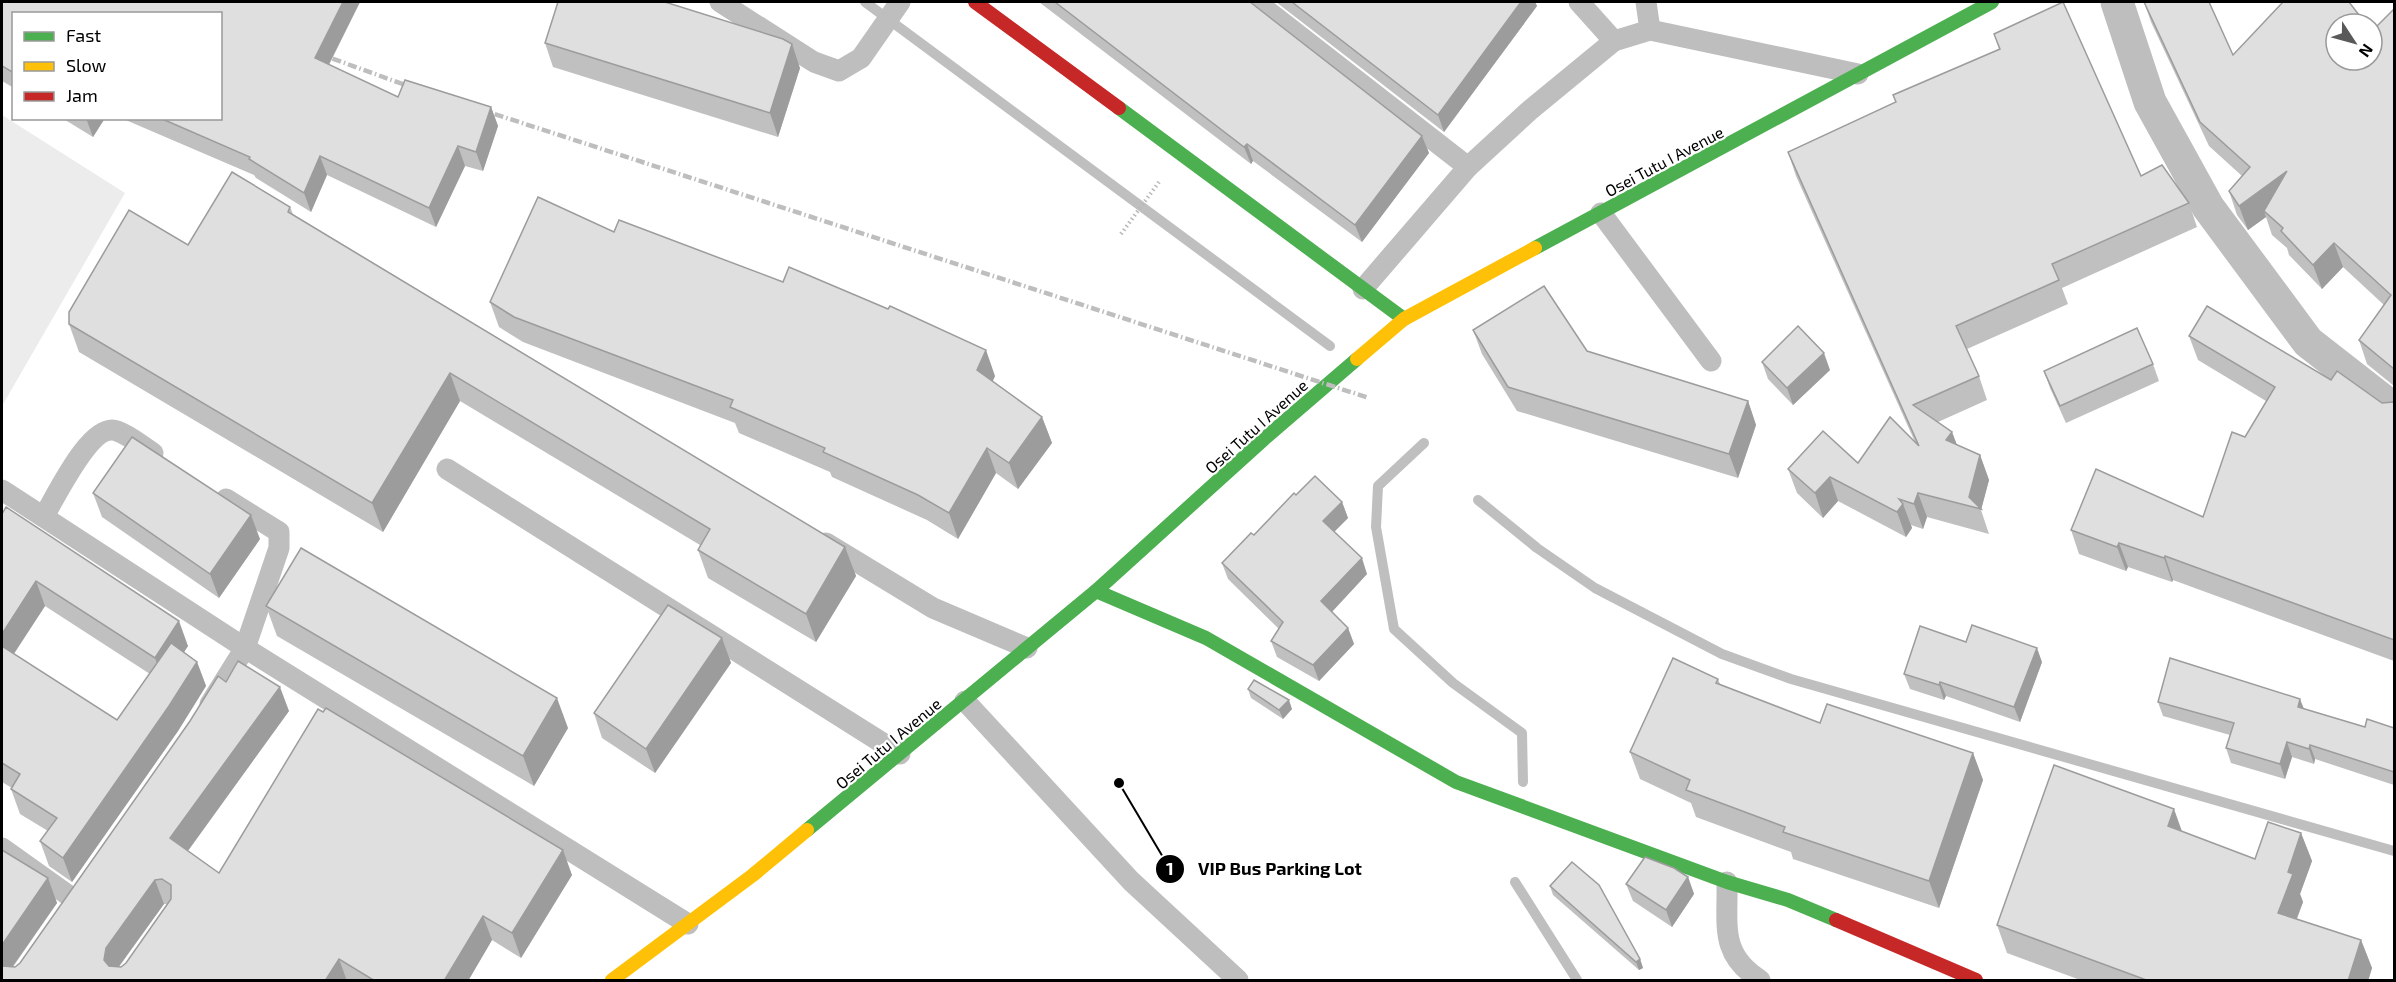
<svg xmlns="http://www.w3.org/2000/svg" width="2396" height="982" viewBox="0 0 2396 982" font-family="'Exo 2',sans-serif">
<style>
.green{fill:#ececec}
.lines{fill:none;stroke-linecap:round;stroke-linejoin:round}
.stream{stroke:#bfbfbf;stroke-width:10}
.path{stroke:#b9b9b9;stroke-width:4;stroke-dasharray:1.5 3;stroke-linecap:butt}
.lane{stroke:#bebebe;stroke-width:21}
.street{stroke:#bebebe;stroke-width:33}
.fast{stroke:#4caf50;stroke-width:14}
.slow{stroke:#ffc107;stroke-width:14}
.jam{stroke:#c62828;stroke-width:14}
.rail{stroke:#bebebe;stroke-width:4.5;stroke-dasharray:9 3 1.5 3;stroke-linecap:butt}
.wall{fill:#c0c0c0;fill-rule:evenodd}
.shaded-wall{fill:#9c9c9c}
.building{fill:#dfdfdf;stroke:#9c9c9c;stroke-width:1.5;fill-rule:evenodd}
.labels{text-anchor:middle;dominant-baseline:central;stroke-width:4.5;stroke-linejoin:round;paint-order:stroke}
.street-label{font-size:16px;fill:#000;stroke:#fff}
.leader{fill:none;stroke:#000;stroke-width:2}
.callout-dot{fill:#000;stroke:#fff;stroke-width:2}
.mark-label{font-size:18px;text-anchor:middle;font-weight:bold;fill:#fff}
.callout-label{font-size:18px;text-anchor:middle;font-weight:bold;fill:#000;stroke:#fff;stroke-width:4.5;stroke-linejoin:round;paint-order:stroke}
</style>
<rect width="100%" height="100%" fill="#fff"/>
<path class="green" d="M 2,115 L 125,193 L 2,406 Z"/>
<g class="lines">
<g class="stream">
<path d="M 865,2 L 1330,346"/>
<path d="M 1424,443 L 1378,486 L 1376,527 L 1394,629 L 1453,683 L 1522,733 L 1523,782"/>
<path d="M 1478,500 L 1537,548 L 1595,588 L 1722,654 L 1791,679 L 2394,851"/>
<path d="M 1515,882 L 1577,980"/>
</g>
<path class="path" d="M 1121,234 L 1159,182"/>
<g class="lane">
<path d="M 720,2 L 814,62 L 839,71 L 861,58 L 900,2"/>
<path d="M 1256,2 L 1468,167"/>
<path d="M 1579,2 L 1614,41"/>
<path d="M 1646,2 L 1650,30"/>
<path d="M 1601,213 L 1711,361"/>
<path d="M 1363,289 L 1468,167 L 1529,111 L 1614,41 L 1650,30 L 1858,74"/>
<path d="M 447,469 L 900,754"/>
<path d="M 2,490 L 245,648 L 688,924"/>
<path d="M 44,516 C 56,497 91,421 117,431 C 129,435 142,446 153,453"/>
<path d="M 826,543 L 933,608 L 1027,648"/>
<path d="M 965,701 L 1131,881 L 1238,980"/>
<path d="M 210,704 L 245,648 L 279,548 L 279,532 L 226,499"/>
<path d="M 2,848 L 75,900"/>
<path d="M 1727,882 C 1728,925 1719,954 1760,980"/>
</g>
<path class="street" d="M 2117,2 L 2150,102 L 2208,207 L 2308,342 L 2394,409"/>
<g class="fast">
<path d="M 1119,108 L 1404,319"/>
<path d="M 1535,248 L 1992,2"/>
<path d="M 1096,591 L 1206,638 L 1456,782 L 1727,882 L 1788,900 L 1836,920"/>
<path d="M 807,830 L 1096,591 L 1264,439 L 1357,359"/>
</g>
<g class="slow">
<path d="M 1357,359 L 1404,319 L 1535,248"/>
<path d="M 612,980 L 753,875 L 807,830"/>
</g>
<g class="jam">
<path d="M 975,2 L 1119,108"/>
<path d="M 1836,920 L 1976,980"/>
</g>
<g class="rail">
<path d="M 317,53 L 419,90"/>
<path d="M 479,109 L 1369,398"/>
</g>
</g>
<g class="wall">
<path d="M 2,2 L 360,2 L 329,65 L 398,97 L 491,107 L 498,126 L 483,171 L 465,166 L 436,227 L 327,175 L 311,212 L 256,178 L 254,175 L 121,118 L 220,118 L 14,14 L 14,88 L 2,81 Z"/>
<path d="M 1039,2 L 1250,2 L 1422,136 L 1429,153 L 1362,242 L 1253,161 L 1251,164 Z"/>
<path d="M 1276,2 L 1535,2 L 1537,6 L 1444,132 Z"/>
<path d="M 2144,2 L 2233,55 L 2372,60 L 2394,9 L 2394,386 L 2367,364 L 2359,340 L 2384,305 L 2343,267 L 2322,289 L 2289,255 L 2287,248 L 2272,235 L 2266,217 L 2248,230 L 2237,215 L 2229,191 L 2242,176 L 2209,146 L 2151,22 Z"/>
<path d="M 1994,34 L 2141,176 L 2189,203 L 2197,227 L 2062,288 L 2068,304 L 1967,349 L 1979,376 L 1987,400 L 1938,422 L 1952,432 L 1957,445 L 1980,455 L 1989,480 L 1981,510 L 1989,534 L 1927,517 L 1923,529 L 1911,525 L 1912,528 L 1906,537 L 1838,501 L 1823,518 L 1797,493 L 1788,469 L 1858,463 L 1915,442 L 1796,176 L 1788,152 L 1895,103 L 1999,49 Z"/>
<path d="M 545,43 L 800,68 L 778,137 L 553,67 Z"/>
<path d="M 62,118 L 105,118 L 93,137 Z"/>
<path d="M 290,207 L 293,214 L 845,547 L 856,576 L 816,642 L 708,578 L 698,550 L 700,545 L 460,401 L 383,532 L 79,352 L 69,324 L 188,245 Z"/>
<path d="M 614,232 L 995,376 L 993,381 L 1042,417 L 1052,443 L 1018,489 L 996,473 L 958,539 L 927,520 L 832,477 L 830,472 L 739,433 L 735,423 L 523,342 L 499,327 L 490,302 Z"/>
<path d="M 1473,330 L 1587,351 L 1748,401 L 1756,425 L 1738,478 L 1517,411 L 1482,354 Z"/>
<path d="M 2189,336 L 2331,380 L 2382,403 L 2393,402 L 2394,401 L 2394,661 L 2173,580 L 2172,582 L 2128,567 L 2126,571 L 2079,554 L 2071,530 L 2203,517 L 2245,437 L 2266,401 L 2198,360 Z"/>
<path d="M 1762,362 L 1830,370 L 1793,405 L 1768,379 Z"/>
<path d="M 2153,364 L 2159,381 L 2066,423 L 2050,388 L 2044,371 Z"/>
<path d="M 93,493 L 260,539 L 219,598 L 102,517 Z"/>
<path d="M 1296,495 L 1342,502 L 1348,518 L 1334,532 L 1367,574 L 1332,612 L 1348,628 L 1354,644 L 1319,681 L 1277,657 L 1271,641 L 1279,629 L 1228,579 L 1222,563 L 1254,535 Z"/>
<path d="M 2,514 L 188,646 L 184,652 L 197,662 L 206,686 L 178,731 L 72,882 L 49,866 L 40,841 L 48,831 L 20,814 L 11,789 L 12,788 L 2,782 ZM 45,606 L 150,674 L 117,720 L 14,654 Z"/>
<path d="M 266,606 L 568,728 L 534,786 L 277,636 Z"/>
<path d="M 722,638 L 731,663 L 655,773 L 602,738 L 594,713 Z"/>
<path d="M 2042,662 L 2020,722 L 1946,696 L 1944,700 L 1910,689 L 1904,674 Z"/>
<path d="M 1718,679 L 1720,684 L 1820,723 L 1973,753 L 1983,780 L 1939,908 L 1793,859 L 1791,852 L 1696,817 L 1691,803 L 1640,779 L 1630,752 Z"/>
<path d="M 226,682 L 289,711 L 188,851 L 219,873 L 572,875 L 521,958 L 492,940 L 468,981 L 2,981 L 48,878 L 57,903 L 13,967 L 15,967 L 20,963 ZM 164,904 L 167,904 L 126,963 L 121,967 L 119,967 Z"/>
<path d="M 1248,689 L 1292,709 L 1283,719 L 1251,698 Z"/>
<path d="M 2158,702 L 2304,709 L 2365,727 L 2394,728 L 2394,785 L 2315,759 L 2314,764 L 2292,757 L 2285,779 L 2231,763 L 2226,748 L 2230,735 L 2163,716 Z"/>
<path d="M 2182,832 L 2255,859 L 2301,833 L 2312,861 L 2300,894 L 2303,902 L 2297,919 L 2361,940 L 2372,968 L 2368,981 L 2083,981 L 2007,953 L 1997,925 Z"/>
<path d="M 1688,877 L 1694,894 L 1672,927 L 1633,901 L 1626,884 Z"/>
<path d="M 1550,886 L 1640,959 L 1643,968 L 1639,970 L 1553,895 Z"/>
</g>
<g class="shaded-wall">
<path d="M 343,2 L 360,2 L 322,78 L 315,58 Z"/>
<path d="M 1521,2 L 1535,2 L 1537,6 L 1444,132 L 1438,115 Z"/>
<path d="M 792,44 L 800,68 L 778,137 L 770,113 Z"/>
<path d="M 491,107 L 498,126 L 483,171 L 476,152 Z"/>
<path d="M 86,118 L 105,118 L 93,137 Z"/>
<path d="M 1422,136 L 1429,153 L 1362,242 L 1355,225 Z"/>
<path d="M 1247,144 L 1253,161 L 1251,164 L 1244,147 Z"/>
<path d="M 458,146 L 465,166 L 436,227 L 429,208 Z"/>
<path d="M 320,156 L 327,175 L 311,212 L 304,193 Z"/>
<path d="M 2287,171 L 2264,211 L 2266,217 L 2248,230 L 2239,206 Z"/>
<path d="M 2334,243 L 2343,267 L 2322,289 L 2313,265 Z"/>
<path d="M 986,350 L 995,376 L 986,395 L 977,370 Z"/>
<path d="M 1824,353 L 1830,370 L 1793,405 L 1787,388 Z"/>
<path d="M 450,373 L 460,401 L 383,532 L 372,503 Z"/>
<path d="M 1748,401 L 1756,425 L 1738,478 L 1729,454 Z"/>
<path d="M 1042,417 L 1052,443 L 1018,489 L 1009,463 Z"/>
<path d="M 1952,432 L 1961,456 L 1946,440 Z"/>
<path d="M 987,448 L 996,473 L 958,539 L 949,513 Z"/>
<path d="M 1980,455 L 1989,480 L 1981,510 L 1969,497 Z"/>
<path d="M 1830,477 L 1838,501 L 1823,518 L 1815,493 Z"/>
<path d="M 1918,493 L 1927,517 L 1923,529 L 1914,504 Z"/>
<path d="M 1342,502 L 1348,518 L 1329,537 L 1323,521 Z"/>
<path d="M 1903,504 L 1912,528 L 1906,537 L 1897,512 Z"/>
<path d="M 251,515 L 260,539 L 219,598 L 210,574 Z"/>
<path d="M 2119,543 L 2128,567 L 2126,571 L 2117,547 Z"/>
<path d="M 845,547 L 856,576 L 816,642 L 806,614 Z"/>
<path d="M 2165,556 L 2173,580 L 2172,582 L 2164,558 Z"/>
<path d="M 1362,558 L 1367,574 L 1327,617 L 1321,601 Z"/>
<path d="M 36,581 L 45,606 L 5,667 L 2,658 L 2,634 Z"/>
<path d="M 179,621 L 188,646 L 164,683 L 155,658 Z"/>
<path d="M 1348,628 L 1354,644 L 1319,681 L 1313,665 Z"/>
<path d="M 722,638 L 731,663 L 655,773 L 646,749 Z"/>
<path d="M 2037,648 L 2042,662 L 2020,722 L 2014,707 Z"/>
<path d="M 197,662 L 206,686 L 178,731 L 72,882 L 63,858 Z"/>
<path d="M 1940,682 L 1946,696 L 1944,700 L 1939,685 Z"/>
<path d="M 280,687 L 289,711 L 179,863 L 170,838 Z"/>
<path d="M 557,698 L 568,728 L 534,786 L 523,756 Z"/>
<path d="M 2300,699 L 2306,714 L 2298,707 Z"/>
<path d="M 1289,700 L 1292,709 L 1283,719 L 1279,710 Z"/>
<path d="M 2287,742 L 2292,757 L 2285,779 L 2280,764 Z"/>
<path d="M 2310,745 L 2315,759 L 2314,764 L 2309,749 Z"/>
<path d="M 1973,753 L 1983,780 L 1939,908 L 1929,881 Z"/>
<path d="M 2174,809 L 2184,837 L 2168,826 Z"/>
<path d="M 2301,833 L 2312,861 L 2300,894 L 2303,902 L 2288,941 L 2278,913 L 2288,872 Z"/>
<path d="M 563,850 L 572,875 L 521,958 L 512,933 Z"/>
<path d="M 1688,877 L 1694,894 L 1672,927 L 1666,910 Z"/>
<path d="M 48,878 L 57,903 L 8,973 L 2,969 L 2,945 Z"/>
<path d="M 155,880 L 164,904 L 114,973 L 104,960 L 106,948 Z"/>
<path d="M 483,916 L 492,940 L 468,981 L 444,981 Z"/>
<path d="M 2361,940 L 2372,968 L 2368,981 L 2348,981 Z"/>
<path d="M 339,959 L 347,981 L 325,981 Z"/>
<path d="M 1640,959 L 1643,968 L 1639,970 L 1636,962 Z"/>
</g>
<g class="building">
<path d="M 2,2 L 343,2 L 315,58 L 398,97 L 405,80 L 491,107 L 476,152 L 458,146 L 429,208 L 320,156 L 304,193 L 249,159 L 250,157 L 160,118 L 220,118 L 220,14 L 14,14 L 14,73 L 2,66 Z"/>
<path d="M 558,2 L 665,2 L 783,39 L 792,44 L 770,113 L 545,43 Z"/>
<path d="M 1055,2 L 1250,2 L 1422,136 L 1355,225 L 1247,144 L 1244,147 Z"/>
<path d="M 1292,2 L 1521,2 L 1438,115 Z"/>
<path d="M 2063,2 L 2141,176 L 2162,165 L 2189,203 L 2052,264 L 2059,280 L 1956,326 L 1979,376 L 1913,405 L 1952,432 L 1946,440 L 1980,455 L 1969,497 L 1981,509 L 1918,493 L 1914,504 L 1899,499 L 1903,504 L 1897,512 L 1830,477 L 1815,493 L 1788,469 L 1823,431 L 1858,463 L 1890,417 L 1919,446 L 1788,152 L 1896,102 L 1893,95 L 2000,49 L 1994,34 Z"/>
<path d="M 2144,2 L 2209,2 L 2233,55 L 2283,2 L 2349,2 L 2366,24 L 2336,24 L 2336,60 L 2372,60 L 2372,31 L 2394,9 L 2394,369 L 2359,340 L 2391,295 L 2334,243 L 2313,265 L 2281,231 L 2283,228 L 2264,211 L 2287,171 L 2239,206 L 2229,191 L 2250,167 L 2200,122 Z"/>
<path d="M 232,172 L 290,207 L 288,212 L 845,547 L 806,614 L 698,550 L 710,529 L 450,373 L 372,503 L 69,324 L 69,312 L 129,210 L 188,245 Z"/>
<path d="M 538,197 L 614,232 L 619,220 L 783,282 L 789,267 L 888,309 L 890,306 L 986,350 L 977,370 L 1042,417 L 1009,463 L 987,448 L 949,513 L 918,495 L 823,452 L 825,448 L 730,407 L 733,400 L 514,317 L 490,302 Z"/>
<path d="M 1544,286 L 1587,351 L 1748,401 L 1729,454 L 1508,387 L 1473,330 Z"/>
<path d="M 2207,306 L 2331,380 L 2337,371 L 2382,403 L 2393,402 L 2394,401 L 2394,640 L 2165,556 L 2164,558 L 2119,543 L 2117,547 L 2071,530 L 2096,469 L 2203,517 L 2232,432 L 2245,437 L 2275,387 L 2189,336 Z"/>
<path d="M 1798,326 L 1824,353 L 1787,388 L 1762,362 Z"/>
<path d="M 2137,328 L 2153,364 L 2060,406 L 2044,371 Z"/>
<path d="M 132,437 L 251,515 L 210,574 L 93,493 Z"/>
<path d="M 1315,476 L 1342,502 L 1323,521 L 1362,558 L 1321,601 L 1348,628 L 1313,665 L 1271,641 L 1283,622 L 1222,563 L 1251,533 L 1254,535 L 1294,493 L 1296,495 Z"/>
<path d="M 6,507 L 179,621 L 155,658 L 36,581 L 2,634 L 2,514 Z"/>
<path d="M 301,548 L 557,698 L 523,756 L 266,606 Z"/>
<path d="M 668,605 L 722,638 L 646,749 L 594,713 Z"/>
<path d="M 1972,625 L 2037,648 L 2014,707 L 1940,682 L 1939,685 L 1904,674 L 1920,626 L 1966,642 Z"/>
<path d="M 171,643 L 197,662 L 169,706 L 63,858 L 40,841 L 57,818 L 11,789 L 20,774 L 2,763 L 2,646 L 117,720 Z"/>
<path d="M 1673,658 L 1718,679 L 1716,683 L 1820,723 L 1827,704 L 1973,753 L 1929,881 L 1783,832 L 1785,827 L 1686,790 L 1690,780 L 1630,752 Z"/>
<path d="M 2170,658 L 2300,699 L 2298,707 L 2365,727 L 2367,719 L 2394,728 L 2394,772 L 2310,745 L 2309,749 L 2287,742 L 2280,764 L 2226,748 L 2234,723 L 2158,702 Z"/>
<path d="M 238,661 L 280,687 L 170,838 L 219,873 L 318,709 L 323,712 L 326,708 L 563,850 L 512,933 L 483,916 L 444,981 L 375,981 L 339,959 L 325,981 L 2,981 L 2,964 L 3,966 L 15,967 L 20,963 L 190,721 L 218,676 L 226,682 ZM 162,879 L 171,885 L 171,899 L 126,963 L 121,967 L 109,966 L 104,960 L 106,948 L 155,880 Z"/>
<path d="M 1254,680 L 1289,700 L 1279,710 L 1248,689 Z"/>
<path d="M 2054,765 L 2174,809 L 2168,826 L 2255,859 L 2268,822 L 2301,833 L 2288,872 L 2293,874 L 2278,913 L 2361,940 L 2348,981 L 2149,981 L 1997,925 Z"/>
<path d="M 2,850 L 48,878 L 2,945 Z"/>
<path d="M 1645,857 L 1674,868 L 1688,877 L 1666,910 L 1626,884 Z"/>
<path d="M 1572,862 L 1599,885 L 1640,959 L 1636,962 L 1550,886 Z"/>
</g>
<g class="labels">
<g class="street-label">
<text transform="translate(1664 161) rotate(-28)">Osei Tutu I Avenue</text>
<text transform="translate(1256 426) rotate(-42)">Osei Tutu I Avenue</text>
<text transform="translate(888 743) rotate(-40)">Osei Tutu I Avenue</text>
</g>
</g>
<path class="leader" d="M1119 783L1170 869"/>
<g class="callout-dot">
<circle cx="1119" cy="783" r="6"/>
<circle cx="1170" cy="869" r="15"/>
</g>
<g class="mark-label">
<text x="1170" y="875">1</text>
</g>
<g class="callout-label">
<text x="1280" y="875">VIP Bus Parking Lot</text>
</g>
<rect width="2396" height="982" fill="none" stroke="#000000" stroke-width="6"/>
<rect x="12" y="12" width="210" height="108" fill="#ffffff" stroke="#999999" stroke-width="1.5"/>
<rect x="24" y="32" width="30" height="9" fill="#4caf50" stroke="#999999" stroke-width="1.5"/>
<text x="66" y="42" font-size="18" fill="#000000">Fast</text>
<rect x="24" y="62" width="30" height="9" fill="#ffc107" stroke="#999999" stroke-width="1.5"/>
<text x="66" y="72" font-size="18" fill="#000000">Slow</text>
<rect x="24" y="92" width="30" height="9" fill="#c62828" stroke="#999999" stroke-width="1.5"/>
<text x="66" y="102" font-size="18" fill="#000000">Jam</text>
<g transform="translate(2354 42) rotate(126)"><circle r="28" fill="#ffffff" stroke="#999999" stroke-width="1.5"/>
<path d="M0-4.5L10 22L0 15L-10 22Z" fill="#595959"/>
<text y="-9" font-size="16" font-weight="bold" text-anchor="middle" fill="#000000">N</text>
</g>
</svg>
